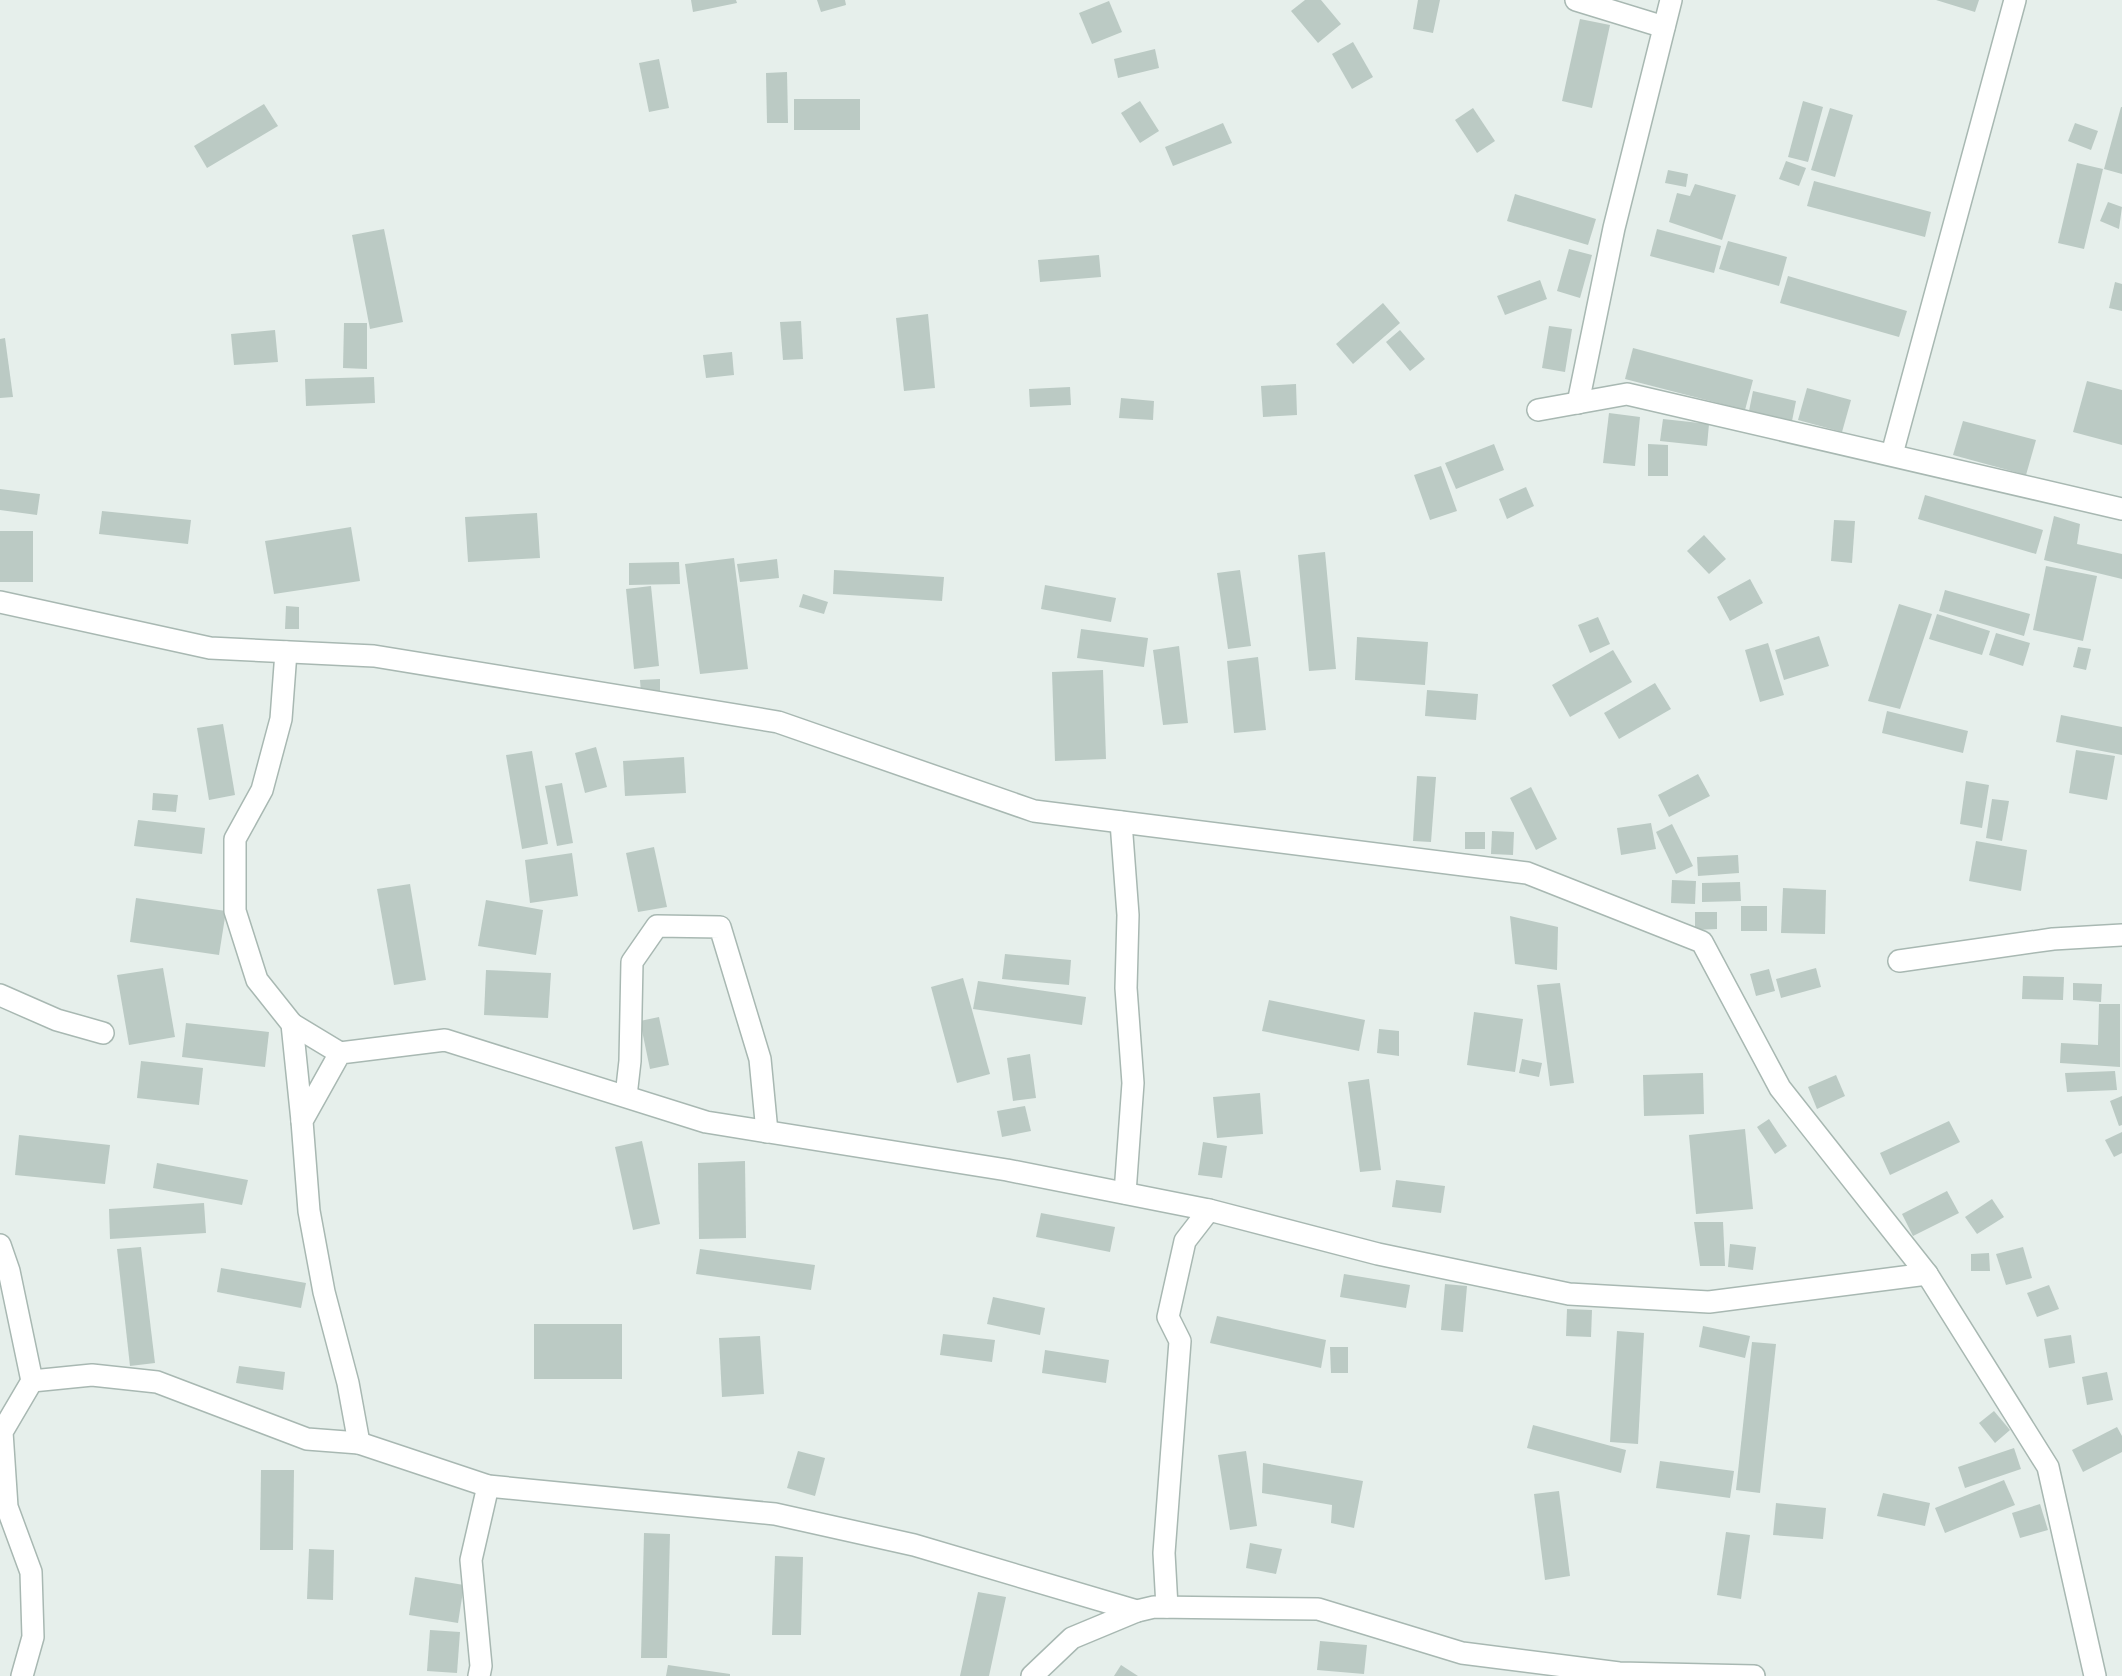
<svg xmlns="http://www.w3.org/2000/svg" width="2122" height="1676" viewBox="0 0 2122 1676" font-family="'Work Sans',sans-serif">
<style>
.building{fill:#bbcac4}
.lines{fill:none;stroke-linecap:round;stroke-linejoin:round}
.minor-casing{stroke:#a8b8b2;stroke-width:24}
.minor{stroke:#fff;stroke-width:21}
</style>
<rect width="100%" height="100%" fill="#e6efeb"/>
<g class="building">
<path d="M 691,0 L 736,0 L 737,3 L 693,12 Z"/>
<path d="M 817,0 L 845,0 L 846,5 L 821,12 Z"/>
<path d="M 1305,0 L 1321,0 L 1341,24 L 1318,43 L 1291,11 Z"/>
<path d="M 1418,0 L 1440,0 L 1433,33 L 1413,29 Z"/>
<path d="M 1936,0 L 1979,0 L 1975,12 Z"/>
<path d="M 1109,1 L 1122,32 L 1092,44 L 1079,13 Z"/>
<path d="M 1580,19 L 1610,25 L 1592,108 L 1562,101 Z"/>
<path d="M 1353,42 L 1373,77 L 1352,89 L 1332,54 Z"/>
<path d="M 1155,49 L 1159,68 L 1118,78 L 1114,59 Z"/>
<path d="M 659,59 L 669,108 L 649,112 L 639,63 Z"/>
<path d="M 787,72 L 788,123 L 767,123 L 766,73 Z"/>
<rect x="794" y="99" width="66" height="31"/>
<path d="M 1140,101 L 1159,131 L 1140,143 L 1121,113 Z"/>
<path d="M 1803,101 L 1823,107 L 1808,162 L 1788,157 Z"/>
<path d="M 264,104 L 278,126 L 207,168 L 194,146 Z"/>
<path d="M 2121,107 L 2122,107 L 2122,174 L 2104,169 Z"/>
<path d="M 1473,108 L 1495,141 L 1477,153 L 1455,120 Z"/>
<path d="M 1830,108 L 1853,115 L 1835,177 L 1811,170 Z"/>
<path d="M 1223,123 L 1232,143 L 1173,166 L 1165,147 Z"/>
<path d="M 2075,123 L 2098,131 L 2091,150 L 2068,141 Z"/>
<path d="M 1786,161 L 1806,168 L 1799,186 L 1779,179 Z"/>
<path d="M 2077,163 L 2103,169 L 2084,249 L 2058,243 Z"/>
<path d="M 1668,170 L 1688,174 L 1686,187 L 1665,183 Z"/>
<path d="M 1814,181 L 1931,212 L 1925,237 L 1807,206 Z"/>
<path d="M 1695,184 L 1736,195 L 1722,240 L 1669,222 L 1677,193 L 1690,196 Z"/>
<path d="M 1515,194 L 1596,219 L 1588,245 L 1507,221 Z"/>
<path d="M 2108,202 L 2122,207 L 2119,229 L 2100,221 Z"/>
<path d="M 384,229 L 403,322 L 370,329 L 352,235 Z"/>
<path d="M 1657,229 L 1721,246 L 1714,273 L 1650,256 Z"/>
<path d="M 1728,241 L 1787,257 L 1779,286 L 1719,269 Z"/>
<path d="M 1569,249 L 1592,255 L 1580,298 L 1557,291 Z"/>
<path d="M 1099,255 L 1101,277 L 1040,282 L 1038,260 Z"/>
<path d="M 1788,276 L 1907,311 L 1899,337 L 1780,303 Z"/>
<path d="M 1540,280 L 1547,299 L 1505,315 L 1497,296 Z"/>
<path d="M 2115,282 L 2122,284 L 2122,311 L 2109,308 Z"/>
<path d="M 1383,303 L 1400,323 L 1353,364 L 1336,344 Z"/>
<path d="M 928,314 L 935,388 L 904,391 L 896,318 Z"/>
<path d="M 801,321 L 803,359 L 783,360 L 780,322 Z"/>
<path d="M 344,323 L 367,323 L 367,369 L 343,368 Z"/>
<path d="M 1549,326 L 1572,329 L 1565,372 L 1542,368 Z"/>
<path d="M 275,330 L 278,362 L 234,365 L 231,334 Z"/>
<path d="M 1400,330 L 1425,359 L 1410,371 L 1386,342 Z"/>
<path d="M 5,338 L 13,397 L 0,398 L 0,339 Z"/>
<path d="M 1633,348 L 1753,380 L 1745,410 L 1625,379 Z"/>
<path d="M 732,352 L 734,375 L 706,378 L 703,355 Z"/>
<path d="M 374,377 L 375,403 L 306,406 L 305,379 Z"/>
<path d="M 2087,381 L 2122,390 L 2122,445 L 2073,432 Z"/>
<path d="M 1296,384 L 1297,415 L 1263,417 L 1261,386 Z"/>
<path d="M 1070,387 L 1071,405 L 1030,407 L 1029,389 Z"/>
<path d="M 1807,388 L 1851,400 L 1842,432 L 1798,420 Z"/>
<path d="M 1753,391 L 1796,401 L 1792,421 L 1749,411 Z"/>
<path d="M 1121,398 L 1154,401 L 1153,420 L 1119,418 Z"/>
<path d="M 1609,413 L 1640,417 L 1635,466 L 1603,463 Z"/>
<path d="M 1663,419 L 1709,424 L 1707,446 L 1660,441 Z"/>
<path d="M 1963,421 L 2036,440 L 2026,475 L 1953,455 Z"/>
<path d="M 1494,444 L 1504,470 L 1456,489 L 1445,463 Z"/>
<path d="M 1648,444 L 1668,445 L 1668,476 L 1648,476 Z"/>
<path d="M 1441,466 L 1457,511 L 1430,520 L 1414,475 Z"/>
<path d="M 1526,487 L 1534,506 L 1507,519 L 1499,499 Z"/>
<path d="M 0,489 L 40,494 L 37,515 L 0,510 Z"/>
<path d="M 1925,495 L 2043,530 L 2036,554 L 1918,519 Z"/>
<path d="M 102,511 L 191,520 L 188,544 L 99,534 Z"/>
<path d="M 537,513 L 540,558 L 468,562 L 465,517 Z"/>
<path d="M 2054,516 L 2080,524 L 2077,544 L 2122,554 L 2122,579 L 2044,560 Z"/>
<path d="M 1834,520 L 1855,521 L 1852,563 L 1831,561 Z"/>
<path d="M 351,527 L 360,581 L 274,594 L 265,541 Z"/>
<rect x="0" y="531" width="33" height="51"/>
<path d="M 1704,535 L 1726,559 L 1709,574 L 1687,551 Z"/>
<path d="M 1325,552 L 1336,669 L 1309,671 L 1298,555 Z"/>
<path d="M 734,558 L 748,669 L 700,674 L 685,564 Z"/>
<path d="M 777,559 L 779,578 L 740,582 L 737,564 Z"/>
<path d="M 679,562 L 680,584 L 629,585 L 629,563 Z"/>
<path d="M 2046,566 L 2097,576 L 2083,641 L 2033,630 Z"/>
<path d="M 834,570 L 944,577 L 942,601 L 833,594 Z"/>
<path d="M 1240,570 L 1251,646 L 1228,649 L 1217,573 Z"/>
<path d="M 1750,579 L 1763,603 L 1730,621 L 1717,597 Z"/>
<path d="M 1045,585 L 1116,598 L 1111,622 L 1041,609 Z"/>
<path d="M 651,586 L 659,666 L 634,669 L 626,589 Z"/>
<path d="M 1945,590 L 2030,614 L 2024,636 L 1939,611 Z"/>
<path d="M 803,594 L 828,602 L 824,614 L 799,607 Z"/>
<path d="M 1899,604 L 1932,614 L 1900,709 L 1868,701 Z"/>
<path d="M 286,606 L 299,607 L 299,629 L 285,629 Z"/>
<path d="M 1937,614 L 1990,631 L 1982,655 L 1929,639 Z"/>
<path d="M 1598,617 L 1610,644 L 1590,653 L 1578,625 Z"/>
<path d="M 1081,629 L 1148,638 L 1144,667 L 1077,658 Z"/>
<path d="M 1996,633 L 2030,643 L 2023,666 L 1989,655 Z"/>
<path d="M 1819,636 L 1829,666 L 1784,680 L 1775,650 Z"/>
<path d="M 1357,637 L 1428,642 L 1425,685 L 1355,680 Z"/>
<path d="M 1768,643 L 1784,695 L 1760,702 L 1745,650 Z"/>
<path d="M 1179,646 L 1188,723 L 1163,725 L 1153,650 Z"/>
<path d="M 2078,647 L 2091,649 L 2086,670 L 2073,667 Z"/>
<path d="M 1613,650 L 1632,682 L 1570,717 L 1552,685 Z"/>
<path d="M 1258,657 L 1266,730 L 1234,733 L 1227,661 Z"/>
<path d="M 1103,670 L 1106,759 L 1055,761 L 1052,672 Z"/>
<path d="M 660,679 L 660,692 L 641,693 L 640,680 Z"/>
<path d="M 1655,683 L 1671,709 L 1619,739 L 1604,713 Z"/>
<path d="M 1427,690 L 1478,694 L 1476,720 L 1425,716 Z"/>
<path d="M 1887,711 L 1968,731 L 1963,753 L 1882,733 Z"/>
<path d="M 2061,715 L 2122,727 L 2122,755 L 2056,742 Z"/>
<path d="M 223,724 L 235,795 L 209,800 L 197,728 Z"/>
<path d="M 596,747 L 607,787 L 585,793 L 575,753 Z"/>
<path d="M 2076,750 L 2115,756 L 2107,800 L 2069,793 Z"/>
<path d="M 532,751 L 548,844 L 522,849 L 506,755 Z"/>
<path d="M 684,757 L 686,793 L 625,796 L 623,761 Z"/>
<path d="M 1698,774 L 1710,796 L 1669,817 L 1658,795 Z"/>
<path d="M 1417,776 L 1436,777 L 1431,842 L 1413,841 Z"/>
<path d="M 1966,781 L 1989,785 L 1982,828 L 1960,824 Z"/>
<path d="M 562,783 L 573,843 L 557,846 L 545,786 Z"/>
<path d="M 1531,787 L 1557,839 L 1536,850 L 1510,798 Z"/>
<path d="M 153,793 L 178,795 L 176,812 L 152,810 Z"/>
<path d="M 1992,799 L 2009,801 L 2002,841 L 1986,838 Z"/>
<path d="M 138,820 L 205,828 L 202,854 L 134,846 Z"/>
<path d="M 1651,823 L 1656,849 L 1621,855 L 1617,828 Z"/>
<path d="M 1672,824 L 1693,866 L 1676,874 L 1656,832 Z"/>
<path d="M 1492,831 L 1514,832 L 1513,855 L 1491,854 Z"/>
<rect x="1465" y="832" width="20" height="17"/>
<path d="M 1976,841 L 2027,850 L 2021,891 L 1969,881 Z"/>
<path d="M 654,847 L 667,907 L 638,912 L 626,853 Z"/>
<path d="M 572,853 L 578,896 L 530,903 L 525,860 Z"/>
<path d="M 1738,855 L 1739,873 L 1698,876 L 1697,857 Z"/>
<path d="M 1672,880 L 1696,881 L 1695,904 L 1671,903 Z"/>
<path d="M 1740,882 L 1741,901 L 1702,902 L 1702,883 Z"/>
<path d="M 410,884 L 426,980 L 394,985 L 377,889 Z"/>
<path d="M 1783,888 L 1826,890 L 1825,934 L 1781,933 Z"/>
<path d="M 136,898 L 226,911 L 219,955 L 130,942 Z"/>
<path d="M 486,900 L 543,910 L 536,955 L 478,946 Z"/>
<rect x="1741" y="906" width="26" height="25"/>
<path d="M 1695,912 L 1717,912 L 1717,929 L 1695,930 Z"/>
<path d="M 1510,916 L 1558,927 L 1557,970 L 1515,964 Z"/>
<path d="M 1005,954 L 1071,960 L 1069,985 L 1002,979 Z"/>
<path d="M 163,968 L 175,1037 L 129,1045 L 117,975 Z"/>
<path d="M 1816,968 L 1821,987 L 1781,998 L 1776,979 Z"/>
<path d="M 1769,969 L 1775,991 L 1756,996 L 1750,974 Z"/>
<path d="M 486,970 L 551,973 L 548,1018 L 484,1015 Z"/>
<path d="M 2023,976 L 2064,977 L 2063,1000 L 2022,999 Z"/>
<path d="M 963,978 L 990,1074 L 957,1083 L 931,987 Z"/>
<path d="M 978,981 L 1086,997 L 1082,1025 L 973,1009 Z"/>
<path d="M 1560,983 L 1574,1083 L 1550,1086 L 1537,985 Z"/>
<path d="M 2073,983 L 2102,984 L 2101,1002 L 2073,1000 Z"/>
<path d="M 1269,1000 L 1365,1020 L 1359,1051 L 1262,1031 Z"/>
<path d="M 2099,1004 L 2120,1004 L 2120,1067 L 2060,1063 L 2061,1043 L 2098,1045 Z"/>
<path d="M 1474,1012 L 1523,1019 L 1515,1072 L 1467,1065 Z"/>
<path d="M 659,1017 L 669,1065 L 650,1069 L 640,1021 Z"/>
<path d="M 186,1023 L 269,1032 L 265,1067 L 182,1057 Z"/>
<path d="M 1379,1029 L 1399,1031 L 1399,1056 L 1377,1053 Z"/>
<path d="M 1030,1054 L 1036,1098 L 1013,1101 L 1007,1058 Z"/>
<path d="M 1522,1059 L 1542,1063 L 1539,1077 L 1519,1073 Z"/>
<path d="M 141,1061 L 203,1068 L 199,1105 L 137,1098 Z"/>
<path d="M 2115,1071 L 2117,1090 L 2067,1092 L 2065,1073 Z"/>
<path d="M 1703,1073 L 1704,1114 L 1644,1116 L 1643,1075 Z"/>
<path d="M 1836,1075 L 1845,1096 L 1817,1109 L 1808,1087 Z"/>
<path d="M 1369,1079 L 1381,1170 L 1360,1172 L 1348,1082 Z"/>
<path d="M 1260,1093 L 1263,1134 L 1217,1138 L 1213,1097 Z"/>
<path d="M 2122,1096 L 2122,1125 L 2119,1126 L 2110,1101 Z"/>
<path d="M 1025,1106 L 1031,1131 L 1002,1137 L 997,1111 Z"/>
<path d="M 1769,1119 L 1787,1146 L 1775,1154 L 1757,1127 Z"/>
<path d="M 1949,1121 L 1960,1142 L 1890,1175 L 1880,1153 Z"/>
<path d="M 1745,1129 L 1753,1209 L 1696,1214 L 1689,1135 Z"/>
<path d="M 2122,1132 L 2122,1153 L 2114,1157 L 2105,1140 Z"/>
<path d="M 19,1135 L 110,1145 L 105,1184 L 15,1175 Z"/>
<path d="M 642,1141 L 660,1224 L 633,1230 L 615,1147 Z"/>
<path d="M 1203,1142 L 1227,1146 L 1222,1178 L 1198,1175 Z"/>
<path d="M 745,1161 L 746,1238 L 699,1239 L 698,1163 Z"/>
<path d="M 157,1163 L 248,1180 L 242,1205 L 153,1188 Z"/>
<path d="M 1396,1180 L 1445,1186 L 1441,1213 L 1392,1207 Z"/>
<path d="M 1947,1191 L 1959,1213 L 1913,1236 L 1902,1214 Z"/>
<path d="M 1992,1199 L 2004,1217 L 1977,1234 L 1965,1217 Z"/>
<path d="M 204,1203 L 206,1233 L 110,1239 L 109,1209 Z"/>
<path d="M 1041,1213 L 1115,1227 L 1110,1252 L 1036,1237 Z"/>
<path d="M 1694,1222 L 1723,1222 L 1725,1266 L 1700,1266 Z"/>
<path d="M 1730,1244 L 1756,1247 L 1753,1270 L 1728,1267 Z"/>
<path d="M 141,1247 L 155,1363 L 130,1366 L 117,1249 Z"/>
<path d="M 2023,1247 L 2032,1278 L 2006,1285 L 1996,1254 Z"/>
<path d="M 700,1249 L 815,1265 L 811,1290 L 696,1274 Z"/>
<path d="M 1989,1253 L 1990,1271 L 1971,1271 L 1971,1254 Z"/>
<path d="M 221,1268 L 306,1283 L 301,1308 L 217,1292 Z"/>
<path d="M 1344,1274 L 1410,1285 L 1406,1308 L 1340,1297 Z"/>
<path d="M 1445,1284 L 1467,1286 L 1463,1332 L 1441,1330 Z"/>
<path d="M 2049,1285 L 2059,1309 L 2037,1317 L 2027,1293 Z"/>
<path d="M 993,1297 L 1045,1308 L 1040,1335 L 987,1324 Z"/>
<path d="M 1567,1309 L 1592,1310 L 1591,1337 L 1566,1336 Z"/>
<path d="M 1217,1316 L 1326,1340 L 1321,1368 L 1210,1343 Z"/>
<rect x="534" y="1324" width="88" height="55"/>
<path d="M 1703,1326 L 1750,1336 L 1745,1358 L 1699,1347 Z"/>
<path d="M 1617,1331 L 1644,1333 L 1638,1444 L 1610,1442 Z"/>
<path d="M 943,1334 L 995,1340 L 992,1362 L 940,1355 Z"/>
<path d="M 2071,1335 L 2075,1363 L 2049,1368 L 2044,1339 Z"/>
<path d="M 760,1336 L 764,1394 L 722,1397 L 719,1338 Z"/>
<path d="M 1752,1342 L 1776,1344 L 1760,1493 L 1736,1490 Z"/>
<path d="M 1330,1347 L 1348,1347 L 1348,1373 L 1331,1373 Z"/>
<path d="M 1045,1350 L 1109,1360 L 1106,1383 L 1042,1373 Z"/>
<path d="M 239,1366 L 285,1372 L 283,1390 L 236,1383 Z"/>
<path d="M 2107,1372 L 2113,1400 L 2087,1405 L 2082,1377 Z"/>
<path d="M 1994,1411 L 2010,1430 L 1995,1443 L 1979,1423 Z"/>
<path d="M 1533,1425 L 1626,1450 L 1621,1473 L 1527,1448 Z"/>
<path d="M 2117,1427 L 2122,1436 L 2122,1452 L 2083,1472 L 2072,1450 Z"/>
<path d="M 2014,1448 L 2021,1469 L 1965,1488 L 1958,1467 Z"/>
<path d="M 798,1451 L 825,1458 L 815,1496 L 787,1488 Z"/>
<path d="M 1246,1451 L 1257,1526 L 1230,1530 L 1218,1455 Z"/>
<path d="M 1660,1461 L 1734,1471 L 1730,1498 L 1656,1488 Z"/>
<path d="M 1263,1463 L 1363,1481 L 1354,1528 L 1331,1523 L 1332,1505 L 1262,1493 Z"/>
<path d="M 261,1470 L 294,1470 L 293,1550 L 260,1550 Z"/>
<path d="M 2004,1480 L 2015,1505 L 1945,1533 L 1935,1508 Z"/>
<path d="M 1559,1491 L 1570,1576 L 1545,1580 L 1534,1494 Z"/>
<path d="M 1883,1493 L 1930,1503 L 1925,1526 L 1877,1516 Z"/>
<path d="M 1776,1503 L 1826,1508 L 1823,1539 L 1773,1535 Z"/>
<path d="M 2040,1504 L 2048,1530 L 2020,1538 L 2012,1513 Z"/>
<path d="M 1726,1532 L 1750,1535 L 1741,1599 L 1717,1595 Z"/>
<path d="M 644,1533 L 670,1534 L 667,1658 L 641,1658 Z"/>
<path d="M 1250,1543 L 1282,1549 L 1276,1574 L 1246,1568 Z"/>
<path d="M 309,1549 L 334,1550 L 333,1600 L 307,1599 Z"/>
<path d="M 775,1556 L 803,1557 L 801,1635 L 772,1635 Z"/>
<path d="M 415,1577 L 464,1585 L 458,1623 L 409,1615 Z"/>
<path d="M 978,1592 L 1006,1597 L 989,1676 L 960,1676 Z"/>
<path d="M 430,1630 L 460,1632 L 457,1673 L 427,1671 Z"/>
<path d="M 1320,1641 L 1367,1645 L 1364,1674 L 1317,1670 Z"/>
<path d="M 668,1665 L 730,1674 L 730,1676 L 666,1676 Z"/>
<path d="M 1121,1665 L 1138,1676 L 1114,1676 Z"/>
</g>
<g class="lines">
<defs>
<g id="minor">
<path d="M 1576,0 L 1664,27"/>
<path d="M 1578,403 L 1614,228 L 1671,0"/>
<path d="M 1538,410 L 1627,394 L 2122,509"/>
<path d="M 1892,454 L 2015,0"/>
<path d="M 0,602 L 210,648 L 374,656 L 778,722 L 1034,811 L 1527,873 L 1702,942 L 1780,1088 L 1927,1274 L 2048,1467 L 2095,1676"/>
<path d="M 286,652 L 281,719 L 262,790 L 235,839 L 235,911 L 257,980 L 292,1024 L 302,1121"/>
<path d="M 1121,822 L 1128,915 L 1126,988 L 1133,1083 L 1125,1193"/>
<path d="M 1899,961 L 2053,939 L 2122,935"/>
<path d="M 0,995 L 57,1020 L 103,1033"/>
<path d="M 292,1024 L 340,1053"/>
<path d="M 626,1096 L 630,1061 L 632,962 L 657,926 L 720,927 L 760,1059 L 767,1132"/>
<path d="M 0,1245 L 9,1271 L 32,1381"/>
<path d="M 359,1443 L 348,1383 L 324,1292 L 309,1211 L 302,1121 L 340,1053 L 445,1040 L 706,1122 L 1007,1170 L 1209,1210 L 1378,1254 L 1569,1294 L 1709,1302 L 1927,1274"/>
<path d="M 1167,1607 L 1164,1553 L 1180,1341 L 1168,1317 L 1185,1241 L 1209,1210"/>
<path d="M 22,1676 L 33,1637 L 31,1572 L 7,1507 L 2,1432 L 32,1381 L 92,1375 L 157,1382 L 307,1439 L 359,1443 L 488,1486 L 775,1514 L 914,1545 L 1137,1611 L 1154,1607 L 1318,1609 L 1462,1653 L 1619,1673 L 1754,1676"/>
<path d="M 479,1676 L 481,1666 L 471,1560 L 488,1486"/>
<path d="M 1032,1676 L 1072,1638 L 1137,1611"/>
</g>
</defs>
<use href="#minor" class="minor-casing"/>
<use href="#minor" class="minor"/>
</g>
</svg>
